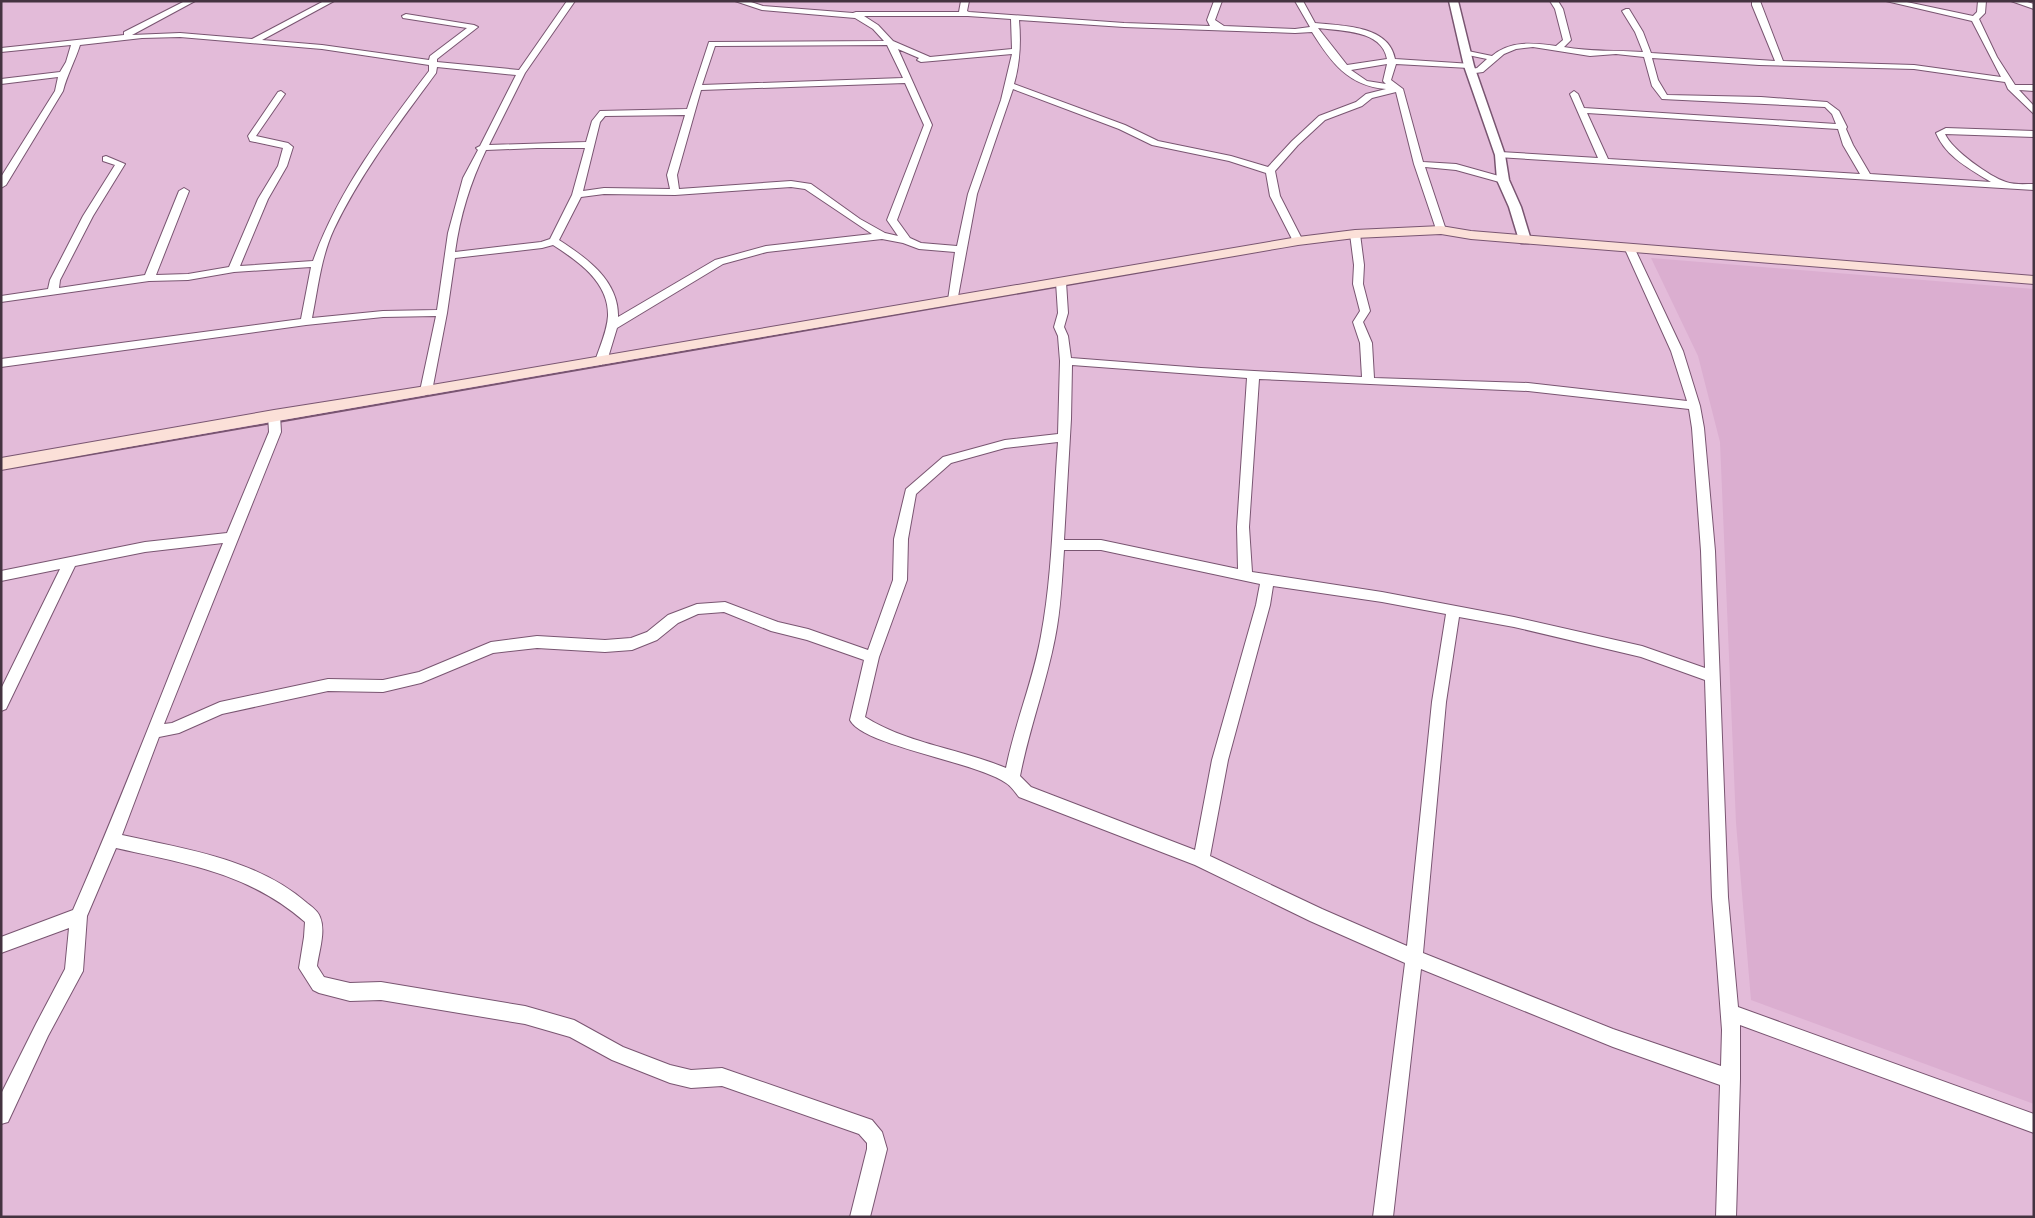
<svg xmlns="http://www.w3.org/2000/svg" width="2035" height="1218" viewBox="0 0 2035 1218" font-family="Lato,sans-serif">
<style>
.built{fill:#dbaed0}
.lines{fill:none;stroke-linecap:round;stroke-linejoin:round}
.minor-casing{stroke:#795571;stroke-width:2}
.tertiary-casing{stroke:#795571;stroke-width:3}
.secondary-casing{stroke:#795571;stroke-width:2}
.minor{fill:#fff;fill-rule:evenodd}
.tertiary{fill:#fff;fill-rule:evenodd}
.secondary{fill:#fbe0d8;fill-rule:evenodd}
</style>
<rect width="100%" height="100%" fill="#e3bbd9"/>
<path class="built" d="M 1651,258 L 2034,289 L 2034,1104 L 1751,1000 L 1736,823 L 1720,442 L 1698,356 Z"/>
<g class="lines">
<defs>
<g id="minor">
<path d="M 185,1 L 195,1 L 132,35 L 180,33 L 252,39 L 324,1 L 334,1 L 262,40 L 322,45 L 429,60 L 430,56 L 467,28 L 403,18 L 402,16 L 406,14 L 474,25 L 478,27 L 437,59 L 437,62 L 519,70 L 567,1 L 575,1 L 525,73 L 489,145 L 586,142 L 592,121 L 600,111 L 687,109 L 709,42 L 884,41 L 873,29 L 855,18 L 762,10 L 735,1 L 748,1 L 763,6 L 853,13 L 856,12 L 959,12 L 961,1 L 969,1 L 967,11 L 969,12 L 1124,23 L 1210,26 L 1207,20 L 1214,1 L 1222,1 L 1215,20 L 1224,26 L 1295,29 L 1310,27 L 1295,1 L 1303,1 L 1315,23 C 1342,26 1389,25 1395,59 L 1472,64 L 1472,68 L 1469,68 L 1396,64 L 1391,80 L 1403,89 L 1423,162 L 1456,164 L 1506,178 L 1508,180 L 1503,183 L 1456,170 L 1425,167 L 1446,230 L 1445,232 L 1437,232 L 1414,164 L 1396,92 L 1372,98 L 1362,106 L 1325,120 L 1298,145 L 1275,171 L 1280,196 L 1303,241 L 1298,244 L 1293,241 L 1270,196 L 1266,173 L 1229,161 L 1152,145 L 1119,129 L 1013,89 L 977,194 L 957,302 L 949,302 L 948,300 L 955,252 L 919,249 L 903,243 L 882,239 L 767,252 L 723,264 L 617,328 L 607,361 L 601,365 L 595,361 C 600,346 607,331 608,316 C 609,282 578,261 553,245 L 542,248 L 455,258 L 447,313 L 432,391 L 426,395 L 420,391 L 436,316 L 383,317 L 306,325 L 1,367 L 1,359 L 301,319 L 311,267 L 234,272 L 188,280 L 149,281 L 1,302 L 1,296 L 48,289 L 50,280 L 83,216 L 115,165 L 103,161 L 103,157 L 106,156 L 125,164 L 93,216 L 60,280 L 59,288 L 145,275 L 179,191 L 184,188 L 189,191 L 156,275 L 188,274 L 229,267 L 258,199 L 278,166 L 283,148 L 250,141 L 248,136 L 278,92 L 281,91 L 285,94 L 256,136 L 288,143 L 293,147 L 287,166 L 268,199 L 240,266 L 313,261 C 338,191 384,130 429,71 L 429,65 L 322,49 L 180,37 L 142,38 L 80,45 C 75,61 67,75 63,91 L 6,185 L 1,188 L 1,177 L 55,91 L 58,77 L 1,84 L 1,79 L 60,72 L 66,62 L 71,45 L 1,52 L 1,48 L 124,35 L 124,32 ZM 864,16 L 968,16 L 1011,19 L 1012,49 L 930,57 L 893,41 L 878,25 ZM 1019,20 L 1124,27 L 1295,33 L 1312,32 C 1331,62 1348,86 1386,89 L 1366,94 L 1356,102 L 1319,116 L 1292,141 L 1268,167 L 1231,156 L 1158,141 L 1125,125 L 1014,84 C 1020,63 1021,42 1019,20 ZM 1318,28 C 1342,31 1382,30 1387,59 L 1347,65 ZM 887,45 L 903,78 L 702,85 L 715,46 ZM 898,49 L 919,58 L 917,60 L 921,62 L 1012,54 L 1001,100 L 968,194 L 957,246 L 921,243 L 910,238 L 897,220 L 932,125 ZM 1387,64 L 1383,81 L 1386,84 L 1367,81 L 1351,70 ZM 437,67 L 516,75 L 480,146 L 476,148 L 478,150 L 463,178 L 448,233 L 437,310 L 383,311 L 312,318 C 318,288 321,257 334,229 C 361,173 399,123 436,73 ZM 905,83 L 924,125 L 887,220 L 898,236 L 885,233 L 860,219 L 811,184 L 791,181 L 679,189 L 677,175 L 701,90 ZM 685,115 L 667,175 L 670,189 L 604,188 L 583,191 L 600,122 L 605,116 ZM 537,148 L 585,148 L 572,195 L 550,239 L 541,242 L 455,252 C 460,216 470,183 486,150 ZM 791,187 L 805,189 L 872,234 L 766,246 L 715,260 L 618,317 C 619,281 587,258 559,240 L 581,197 L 604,194 L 675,195 Z"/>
<path d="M 1550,1 L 1558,1 L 1563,9 L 1571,40 L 1564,47 C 1590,52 1616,50 1643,52 L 1635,32 L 1622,11 L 1626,9 L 1629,9 L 1643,32 L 1651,53 L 1775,61 L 1752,5 L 1752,1 L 1760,1 L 1783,61 L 1914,65 L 2001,77 L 1972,21 L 1886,1 L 1902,1 L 1973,16 L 1977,12 L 1978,1 L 1986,1 L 1985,13 L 1979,19 L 1997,57 L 2015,85 L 2034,85 L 2034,91 L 2019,90 L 2034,106 L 2034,114 L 2008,89 L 2005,82 L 1914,69 L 1759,65 L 1652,58 L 1658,80 L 1667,95 L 1761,97 L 1827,102 L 1839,111 L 1847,127 L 1846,129 L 1853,145 L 1870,174 L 1991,182 C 1970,169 1946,157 1936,133 L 1946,128 L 2034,131 L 2034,137 L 1945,134 C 1952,150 1990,177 2006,182 C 2014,185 2025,184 2034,184 L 2034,190 L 1497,157 L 1497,153 L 1500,152 L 1598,158 L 1570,94 L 1574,91 L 1578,94 L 1584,108 L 1836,124 L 1832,114 L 1825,107 L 1662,99 L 1652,86 L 1644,57 L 1616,54 L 1590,56 L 1533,47 L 1516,49 L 1504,54 L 1483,72 L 1468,74 L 1468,70 L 1477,68 L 1487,59 L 1463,54 L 1463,50 L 1492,56 C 1510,40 1534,43 1556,46 L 1563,40 L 1555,9 ZM 1587,113 L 1838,129 L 1843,145 L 1860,174 L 1608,159 Z"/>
<path d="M 2011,1 L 2024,1 L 2034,4 L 2034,9 Z"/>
<path d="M 1355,231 L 1360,234 L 1364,265 L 1363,284 L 1370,311 L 1363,322 L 1372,343 L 1374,378 L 1528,383 L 1687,401 L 1671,351 L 1624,247 L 1629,244 L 1633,245 L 1683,351 L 1700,406 L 1704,428 L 1715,551 L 1728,897 L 1738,1007 L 2034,1114 L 2034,1133 L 1740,1025 L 1740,1079 L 1736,1217 L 1716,1217 L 1720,1085 L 1613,1047 L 1421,969 L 1393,1217 L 1373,1217 L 1405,963 L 1310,921 L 1195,865 L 1019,797 C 1015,792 1011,786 1006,783 C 977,762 863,746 850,720 L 864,660 L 807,640 L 771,631 L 724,612 L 698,614 L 678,623 L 657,640 L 632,650 L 605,652 L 537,648 L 493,653 L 421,683 L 383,692 L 328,691 L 222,714 L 179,733 L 159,737 L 122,835 C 185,849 257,859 307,903 C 312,907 318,911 320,917 C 326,931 319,951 317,966 L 324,977 L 350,983 L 381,982 L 525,1006 L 574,1020 L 623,1047 L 670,1065 L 691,1070 L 722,1068 L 872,1120 L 882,1132 L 887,1149 L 870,1217 L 850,1217 L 867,1149 L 867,1143 L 859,1134 L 722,1086 L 691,1088 L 670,1083 L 612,1060 L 570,1037 L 525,1024 L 381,1000 L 350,1001 L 319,993 L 313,990 L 299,968 L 304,937 L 305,922 C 249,873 187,864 116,848 L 87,916 L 83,971 L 48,1036 L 8,1122 L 1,1124 L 1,1094 L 36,1024 L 65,969 L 69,928 L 1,953 L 1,937 L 73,910 C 126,789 172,665 223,543 L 145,552 L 75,566 L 6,709 L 1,711 L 1,689 L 60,569 L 1,581 L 1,571 L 145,542 L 227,533 L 269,432 L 268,415 L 274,411 L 280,415 L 281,432 L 164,724 L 172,723 L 220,702 L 328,679 L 383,680 L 419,672 L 491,642 L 537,636 L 605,640 L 631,638 L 647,632 L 668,615 L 697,604 L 725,602 L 778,622 L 808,629 L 868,650 L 893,580 L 894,539 L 906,489 L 943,457 L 1005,440 L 1058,434 L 1060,361 L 1058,336 L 1054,327 L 1058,313 L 1056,282 L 1057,280 L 1061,279 L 1066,282 L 1068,313 L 1064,327 L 1068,336 L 1071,358 L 1201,368 L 1362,377 L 1360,343 L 1353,322 L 1360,311 L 1353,284 L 1354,265 L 1350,234 ZM 1072,365 L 1247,378 L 1237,527 L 1238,569 L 1101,540 L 1064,540 L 1071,419 ZM 1259,379 L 1528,391 L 1689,409 L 1692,428 L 1701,551 L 1705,668 L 1642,646 L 1514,617 L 1382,592 L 1252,572 L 1249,527 ZM 1058,442 C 1053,506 1053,572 1041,636 C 1033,681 1015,723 1006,768 C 961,749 908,744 865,717 L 879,657 L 907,580 L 908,539 L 916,494 L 951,463 L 1005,448 ZM 1064,550 L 1101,550 L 1260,584 L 1256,605 L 1212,760 L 1195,850 L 1031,787 L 1020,776 C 1029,729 1046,685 1055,638 C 1061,609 1062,579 1064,550 ZM 1273,586 L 1382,602 L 1446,614 L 1432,702 L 1407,946 L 1322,909 L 1210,856 L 1228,760 L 1270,605 ZM 1459,617 L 1514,627 L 1641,657 L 1705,680 L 1712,897 L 1722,1030 L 1721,1066 L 1613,1029 L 1423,953 L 1446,702 Z"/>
</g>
<path id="tertiary" d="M 1449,1 L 1458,1 L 1474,66 L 1505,155 L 1509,180 L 1521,207 L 1531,240 L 1529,243 L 1521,243 L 1519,240 L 1509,207 L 1497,180 L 1495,155 L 1464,66 Z"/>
<path id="secondary" d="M 1441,226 L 1471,231 L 2034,276 L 2034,284 L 1471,239 L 1441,234 L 1355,238 L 1298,245 C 866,320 433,392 1,470 L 1,458 L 274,410 L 426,386 L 1298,237 L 1355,230 Z"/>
</defs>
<use href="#minor" class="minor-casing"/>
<use href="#tertiary" class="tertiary-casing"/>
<use href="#secondary" class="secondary-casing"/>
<use href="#minor" class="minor"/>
<use href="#tertiary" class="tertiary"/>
<use href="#secondary" class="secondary"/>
</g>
<rect width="2035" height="1218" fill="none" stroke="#443340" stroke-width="5"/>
</svg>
